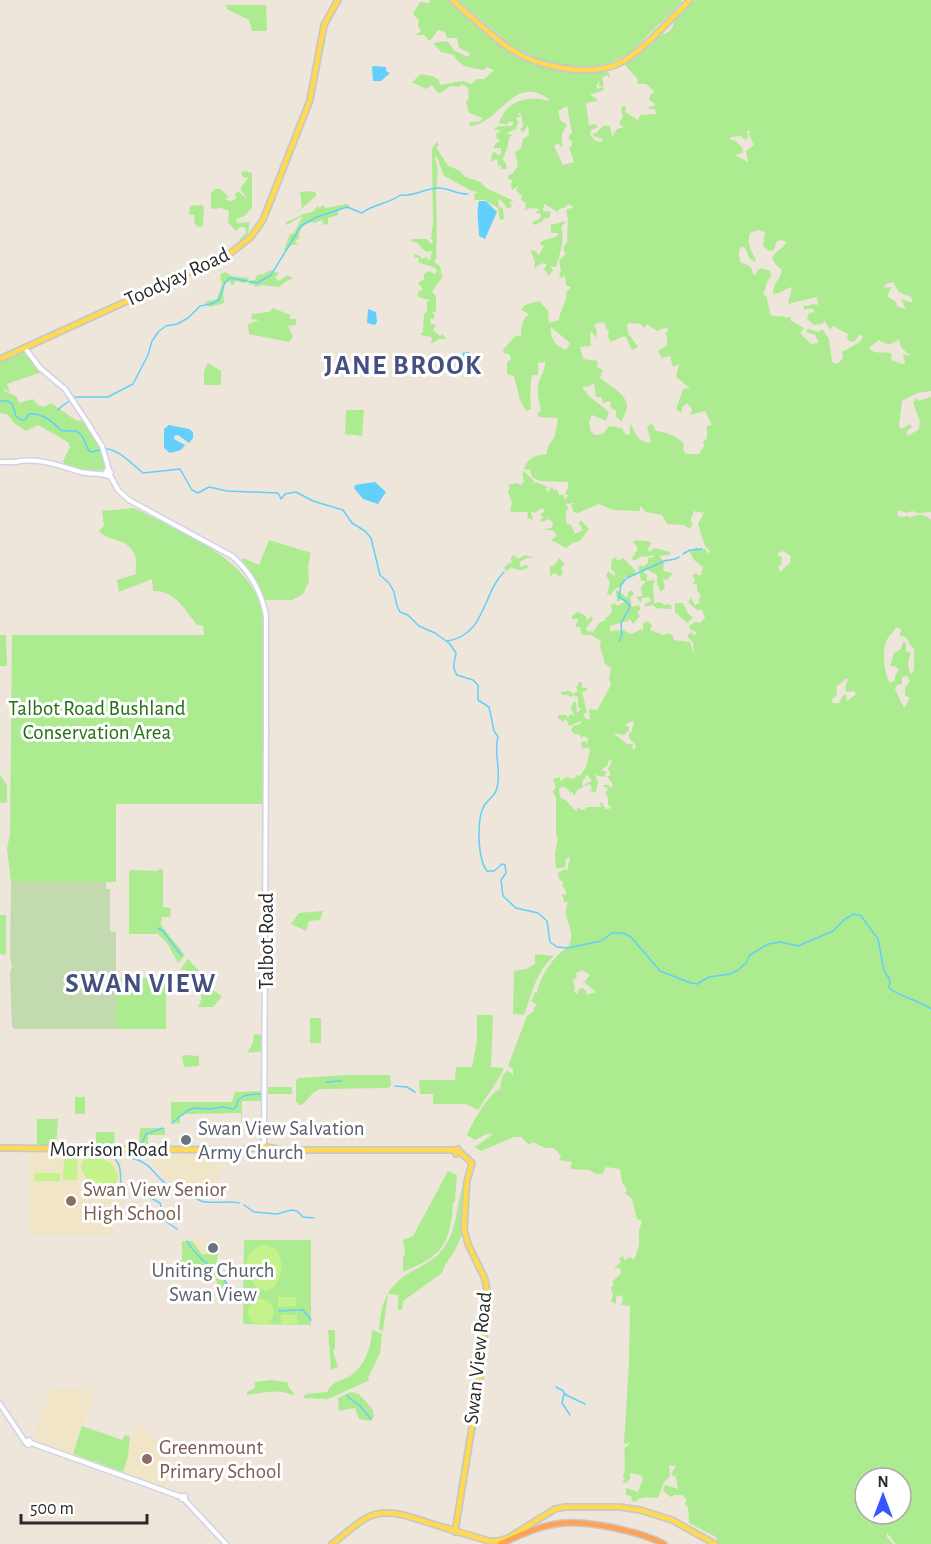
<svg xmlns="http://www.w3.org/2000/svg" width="931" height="1544" viewBox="0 0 931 1544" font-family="'Alegreya Sans',sans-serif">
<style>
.education{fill:#f1e5c8}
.green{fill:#adeb91;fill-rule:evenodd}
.cemetery{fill:#c3dab0}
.pitch{fill:#c5f38b}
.water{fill:#62cffc}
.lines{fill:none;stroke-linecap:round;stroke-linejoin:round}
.stream{stroke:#62cffc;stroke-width:1.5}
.secondary-casing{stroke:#cfd3e5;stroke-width:7}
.primary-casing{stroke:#c8c8c8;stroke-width:8}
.highway-casing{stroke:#c8c8c8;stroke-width:8}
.secondary{stroke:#fff;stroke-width:4}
.primary{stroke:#ffda4e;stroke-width:4.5}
.highway{stroke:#ffa254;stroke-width:5}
.worship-dot{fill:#6b7280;stroke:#fff;stroke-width:2}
.education-dot{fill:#8d6e63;stroke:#fff;stroke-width:2}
.labels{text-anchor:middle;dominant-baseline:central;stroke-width:6;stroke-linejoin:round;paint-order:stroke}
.street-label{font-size:21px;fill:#2a2a2a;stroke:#fff}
.park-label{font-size:21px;fill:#236f12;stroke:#fff}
.worship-label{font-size:21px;fill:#5b616d;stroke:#fff;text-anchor:start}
.education-label{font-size:21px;fill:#785e54;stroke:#fff;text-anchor:start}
.district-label{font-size:27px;font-weight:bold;letter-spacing:1.5px;fill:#454f80;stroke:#fff}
</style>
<rect width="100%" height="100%" fill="#eee6da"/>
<g class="education">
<path d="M 30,1152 L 119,1152 L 123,1155 L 123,1209 L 112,1209 L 112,1235 L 32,1235 L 30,1233 Z"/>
<path d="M 153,1152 L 228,1152 L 228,1165 L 218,1165 L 218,1200 L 198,1198 L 184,1184 L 171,1182 L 153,1165 Z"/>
<path d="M 210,1240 L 207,1254 L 202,1254 L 192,1241 Z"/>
<path d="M 65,1387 L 95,1391 L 73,1454 L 35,1441 L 34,1437 L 50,1391 Z"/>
<path d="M 141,1425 L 157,1440 L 164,1450 L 168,1464 L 166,1488 L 123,1472 L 128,1456 L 132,1431 Z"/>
</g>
<g class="green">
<path d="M 430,0 L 448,0 C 487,33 519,67 573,72 C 585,73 592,74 605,71 L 609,73 L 610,79 L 607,75 L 602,78 L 604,86 L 599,87 L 600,81 L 596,86 L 598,89 L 603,87 L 604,90 L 590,95 L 596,98 L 597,101 L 586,103 L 589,125 L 596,124 L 598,127 L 591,130 L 590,135 L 596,141 L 601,142 L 603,139 L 593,136 L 593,133 L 596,133 L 603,126 L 610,126 L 612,137 L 617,129 L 624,127 L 619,124 L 623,116 L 621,109 L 623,106 L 626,106 L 625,112 L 638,120 L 640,115 L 656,114 L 655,109 L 650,109 L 648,107 L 655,106 L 655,104 L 649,100 L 650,95 L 655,92 L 646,84 L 638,84 L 637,78 L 624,64 C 628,61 632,59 636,56 C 642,51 647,42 654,38 C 663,33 673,35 674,20 L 695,0 L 931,0 L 931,391 L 917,393 L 902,401 L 899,427 L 902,429 L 910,424 L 912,427 L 906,432 L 908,436 L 919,429 L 920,421 L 913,403 L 916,398 L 919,401 L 931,397 L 931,512 L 918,513 L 912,511 L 907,513 L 899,510 L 897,514 L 899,517 L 908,516 L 910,518 C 917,513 925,514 931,520 L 931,1544 L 896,1544 L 887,1533 L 887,1537 L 893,1544 L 719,1544 L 716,1537 L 689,1523 L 688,1507 L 685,1504 L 687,1500 L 682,1495 L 674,1495 L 671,1497 L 663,1491 L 665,1485 L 678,1489 L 676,1477 L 679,1473 L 675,1477 L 671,1474 L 676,1466 L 669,1465 L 670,1477 L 664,1482 L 658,1498 C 649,1497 641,1496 635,1502 L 632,1501 L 631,1496 L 626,1495 L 626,1488 L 638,1492 L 643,1479 L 641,1475 L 630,1473 L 630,1479 L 626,1483 L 622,1482 L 625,1479 L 623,1476 C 627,1466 623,1457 625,1447 L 628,1446 L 630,1442 L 627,1444 L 624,1443 L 629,1363 L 630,1306 L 620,1305 L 623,1300 L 622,1295 L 616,1297 L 616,1304 L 611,1301 L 613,1295 L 611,1288 L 614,1284 L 612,1282 L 621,1273 L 620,1268 L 614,1268 L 621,1262 L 619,1259 L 622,1256 L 625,1260 L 630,1257 L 634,1260 L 639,1245 L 639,1230 L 642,1221 L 637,1219 L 632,1199 L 625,1193 L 627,1190 L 622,1182 L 620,1169 L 606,1167 L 602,1174 L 596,1174 L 589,1170 L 570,1169 L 572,1162 L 559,1160 L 561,1156 L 554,1148 L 545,1148 L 533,1142 L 529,1145 L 521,1137 L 514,1137 L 481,1151 L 475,1147 L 493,1134 L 487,1134 L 475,1140 L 467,1135 C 472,1123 488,1094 500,1089 L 502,1077 L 507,1070 L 513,1075 L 513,1069 L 508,1066 L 527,1016 L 534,1011 L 533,1009 L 537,1005 L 531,1001 L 535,992 L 539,993 L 537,991 C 541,977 547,967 557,956 C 561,951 567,950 570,943 C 575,928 561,918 568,902 L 564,902 L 562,894 L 566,895 L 566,891 L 562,885 L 564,883 L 559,879 L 558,873 L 565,869 L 567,871 L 570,858 L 569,857 L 565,860 L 566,865 L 563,868 L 556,868 L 555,854 L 558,838 L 556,834 L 556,798 L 553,792 L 556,787 L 553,779 L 560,777 L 560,781 L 567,777 L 573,779 L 577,775 L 580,776 L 586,767 L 590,750 L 588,747 L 582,749 L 581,742 L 585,741 L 587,744 L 588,738 L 583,736 L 581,738 L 579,734 L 574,734 L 571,730 L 573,726 L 580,724 L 581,721 L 569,726 L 566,719 L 563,722 L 558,718 L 558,715 L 566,715 L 568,718 L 570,714 L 575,716 L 570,707 L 573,705 L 573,702 L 576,702 L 577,713 L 581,709 L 578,707 L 578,697 L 573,695 L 571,697 L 567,695 L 562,695 L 561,692 L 570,691 L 573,694 L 578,691 L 576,688 L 579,682 L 582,682 L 582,688 L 587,688 L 587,691 L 582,692 L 587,713 L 583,714 L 585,718 L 590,720 L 589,709 L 597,710 L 611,685 L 609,679 L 611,668 L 604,663 L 604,659 L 600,647 L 601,641 L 591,635 L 582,635 L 580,627 L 576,627 L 576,624 L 579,619 L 572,619 L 572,616 L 578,612 L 586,616 L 587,621 L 591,616 L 593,619 L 586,628 L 587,631 L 593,632 L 599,623 L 606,620 L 605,618 L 611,614 L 612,609 L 610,606 L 614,603 L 618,606 L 624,602 L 622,598 L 620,601 L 617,601 L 616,591 L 618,590 L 627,598 L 629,592 L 631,590 L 634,594 L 630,597 L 632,607 L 639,605 L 641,609 L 637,612 L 640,616 L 633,624 L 629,618 L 628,621 L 610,626 L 610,631 L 623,630 L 631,634 L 642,629 L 643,631 L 643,624 L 646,621 L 652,625 L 650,630 L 663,635 L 668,633 L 673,636 L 674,640 L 690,642 L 694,654 L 693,643 L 687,636 L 691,632 L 694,636 L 697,633 L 690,629 L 689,626 L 695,622 L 700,623 L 705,618 L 702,610 L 697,610 L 688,602 L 691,598 L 695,605 L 699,603 L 700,594 L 697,591 L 697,585 L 693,584 L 695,578 L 692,576 L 696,573 L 697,575 L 701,575 L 703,567 L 694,560 L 688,549 L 693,551 L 696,547 L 700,550 L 705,549 L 708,553 L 711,552 L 705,546 L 698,524 L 704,513 L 694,511 L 690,522 L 693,522 L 690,529 L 684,525 L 667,524 L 662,515 L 646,512 L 640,506 L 640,511 L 613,510 L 599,504 L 578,513 L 574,512 L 571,505 L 574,503 L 566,504 L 569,509 L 566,510 L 566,523 L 571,525 L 575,534 L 583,530 L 579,523 L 581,520 L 589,529 L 580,541 L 573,543 L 566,548 L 551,540 L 557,536 L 554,531 L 543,529 L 552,528 L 553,522 L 549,519 L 542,522 L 540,520 L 544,517 L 540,515 L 545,511 L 542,508 L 535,513 L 531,511 L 533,520 L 527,518 L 528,513 C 523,510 516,514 510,511 L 512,502 L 508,492 L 510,488 L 508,485 L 516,483 L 521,485 L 524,481 L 522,474 L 524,471 L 534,481 L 532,485 L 536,482 L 548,487 L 546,490 L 548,492 L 552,486 L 554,491 L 557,489 L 559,495 L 564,495 L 565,501 L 568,495 L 565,494 L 568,488 L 568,482 L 540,481 L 532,477 L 530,470 L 524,469 C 527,459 536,454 546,455 L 548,447 L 555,436 L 558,418 L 539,417 L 537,413 L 541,411 C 539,401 536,391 539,381 C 542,373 545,371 545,362 L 538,363 L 538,375 L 532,375 C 530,385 530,398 531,409 L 526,411 L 520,400 L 514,376 L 507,374 L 507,362 L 511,359 L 509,354 L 504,353 L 503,350 L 515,336 L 521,336 C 521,327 522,319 529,314 L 521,310 L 525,305 L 539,301 L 548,311 L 549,323 L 559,320 C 560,309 568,301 566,292 L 571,288 L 569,286 L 566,286 L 565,276 L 561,278 L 559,275 L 561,271 L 559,260 L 567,253 L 564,252 L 564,246 L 567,243 L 568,218 L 566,210 L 574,207 L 568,204 L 566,207 L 559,209 L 558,212 L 544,204 L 543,211 L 551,212 L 549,218 L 545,218 L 541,222 L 534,225 L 532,222 L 540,219 L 541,214 L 535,213 L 540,209 L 529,208 L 525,211 L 526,203 L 521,200 L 522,196 L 516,190 L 518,186 L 512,190 L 511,187 L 512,180 L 508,179 L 508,176 L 513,173 L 518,166 L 515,152 L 521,148 L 523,139 L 529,135 L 528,125 L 524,132 L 520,130 L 523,126 L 521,114 L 518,113 L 520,117 L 516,118 L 518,122 L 516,129 L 506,133 L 512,135 L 509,138 L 508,145 L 504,157 L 502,158 L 507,166 L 506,169 L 501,169 L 501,165 L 498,167 L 498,161 L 496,159 L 491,162 L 492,154 L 495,152 L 498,155 L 501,154 L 501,148 L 493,148 L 496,143 L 501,141 L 497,139 L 496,134 L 501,131 L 494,129 L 499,126 L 511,126 L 514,123 L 509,121 L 508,125 L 499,123 C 506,101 529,94 549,101 L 550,100 C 513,72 500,125 469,126 L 470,122 L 479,122 L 483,118 L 469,113 L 466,102 L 469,98 L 468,88 L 461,84 L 459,87 L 450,86 L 441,93 L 437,92 L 432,85 L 426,89 L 412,82 L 421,74 L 432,76 L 439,80 L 440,85 L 463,81 L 471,84 L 477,79 L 484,79 L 494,70 L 486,67 L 485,70 C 472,68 460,68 454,55 L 441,52 L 433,43 L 447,41 L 455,51 L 468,57 L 470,53 L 459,48 L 457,38 L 447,38 L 445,32 L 438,30 L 430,41 L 424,35 L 415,35 L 421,31 L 418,26 L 419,20 L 413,14 L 420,2 L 430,3 ZM 567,106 L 572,133 L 569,136 L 569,140 L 572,141 L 572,146 L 569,147 L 574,162 L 563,165 L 554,146 L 558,143 L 562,148 L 562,134 L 567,125 L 560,120 L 558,111 ZM 747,131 L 750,131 L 749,134 L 754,145 L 746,151 L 748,162 L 735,155 L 742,153 L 743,149 L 736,141 L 729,139 L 731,137 L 741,136 L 745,140 L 748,138 ZM 758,230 L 765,232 L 763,246 L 768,250 L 773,251 L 777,241 L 782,240 L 786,242 C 784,248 776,250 772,258 L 776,265 L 782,270 C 780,279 773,284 773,294 C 781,294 784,289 792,287 L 788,304 L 817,297 L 818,305 L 813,304 L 807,306 L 804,305 L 804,310 L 812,308 L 815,312 L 809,313 L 807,319 L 814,325 L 822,324 L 825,321 L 830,330 L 833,326 L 848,334 L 847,337 L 849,341 L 854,342 L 860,334 L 863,337 L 860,342 L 842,352 L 843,358 L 837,364 L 832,362 L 829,339 L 822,329 L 819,332 L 808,329 L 806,332 L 815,335 L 819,343 L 811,344 L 800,333 L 804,328 L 790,320 L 791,316 L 787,318 C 781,315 776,317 770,315 C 771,307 766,303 767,296 L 763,295 L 768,280 L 771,276 L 770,271 L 761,268 L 757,271 L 756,275 L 753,274 C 753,267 747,264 741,263 C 738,256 738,251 742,246 L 745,248 L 750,259 L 756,262 C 753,250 746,247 750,233 ZM 893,282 L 899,292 L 911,297 L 913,303 L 901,299 L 906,309 L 897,306 L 896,302 L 887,296 L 892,287 L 884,288 L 886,284 ZM 604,322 L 607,330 L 609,331 L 608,337 L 611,342 L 624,336 L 626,337 L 632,350 L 638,347 L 628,333 L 627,325 L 629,323 L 641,324 L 644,328 L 647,324 L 657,331 L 667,327 L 668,330 L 665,334 L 667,335 L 667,345 L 658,351 L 662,358 L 670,356 L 673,367 L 679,364 L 676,377 L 690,388 L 683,389 L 676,409 L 682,413 L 682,407 L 687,403 L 692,410 L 690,415 L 705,411 L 712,425 L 707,426 L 707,438 L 703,442 L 704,446 L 699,454 L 686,454 L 683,450 L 684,444 C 678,436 666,432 656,431 L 652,424 L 647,426 L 651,443 C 637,442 636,434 630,423 L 630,435 L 625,434 L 622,428 L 609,426 L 603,434 L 595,435 L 591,432 L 589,422 L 592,415 L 606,421 L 609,412 C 600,403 587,398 582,386 L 588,387 L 594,383 L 596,397 L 601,397 L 603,403 L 610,401 L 611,408 L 616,411 L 616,417 L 622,422 C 623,417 627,411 627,407 C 628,395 609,385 600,378 L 603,370 L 597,367 L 598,361 L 583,359 L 580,347 L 591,346 L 590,335 L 591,331 L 596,338 L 597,330 L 594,326 L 595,324 ZM 551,327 L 570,343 L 566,350 C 555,345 550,339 551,327 ZM 899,339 L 901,347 L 910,356 L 903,354 L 905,364 L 902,364 L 891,360 L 892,354 C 885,350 876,356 869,348 L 879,340 C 887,346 892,345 899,339 ZM 783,551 L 791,556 L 790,563 L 780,572 L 778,566 L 781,565 L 782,557 L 777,555 L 778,553 ZM 896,627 L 902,630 L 899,635 L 907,638 L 910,645 L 914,649 L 914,670 L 911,674 C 907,668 908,659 911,653 L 906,651 L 906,643 L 903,642 L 901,649 L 894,653 L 890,666 L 894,666 L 899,669 L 895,676 L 895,680 L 890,683 C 884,674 881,648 888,638 C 891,633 894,632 896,627 ZM 907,676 L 910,681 L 905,687 L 905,696 L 910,698 L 904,708 L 895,689 L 897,685 L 902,684 L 902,677 ZM 847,678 L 848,680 L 845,687 L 846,692 L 854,691 L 856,694 L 847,701 L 846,695 L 844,694 L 839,703 L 833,703 L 831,700 L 837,695 L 836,687 ZM 633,721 L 634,722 L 632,731 L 629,733 L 629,738 L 636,745 L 634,750 L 632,747 L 633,744 L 627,744 L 613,733 L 624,735 L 629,730 L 628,726 L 624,725 ZM 612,760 L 608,769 L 611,775 L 607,776 L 613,785 L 611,788 L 608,785 L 602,785 L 608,789 L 605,794 L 608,798 L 608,805 L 611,807 L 609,809 L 606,809 L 601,802 L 599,803 L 602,807 L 587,807 L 584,810 L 577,808 L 577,811 C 570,808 570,801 560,797 L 559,789 L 562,786 L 568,789 L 570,793 L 573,792 L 573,795 L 575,795 L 577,790 L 583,787 L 582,782 L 587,775 L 592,781 L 585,784 L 585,786 L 590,784 L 592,789 L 589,791 L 596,792 L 598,782 L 595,775 L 604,777 L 607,772 L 601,770 L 608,765 L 608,761 ZM 582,970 L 590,975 L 584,982 L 596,992 L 586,995 L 587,992 L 583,988 L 579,989 L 577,995 L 574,991 L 575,989 L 573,981 L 577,977 L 576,973 ZM 865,1478 L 901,1478 L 901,1514 L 865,1514 Z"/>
<path d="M 458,0 L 681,0 L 682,2 L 631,52 L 604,66 L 588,68 L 576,68 L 542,60 L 517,50 Z"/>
<path d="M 226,5 L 266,5 L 267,31 L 252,31 L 249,20 L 227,9 Z"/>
<path d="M 437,141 L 439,146 L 436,147 L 448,166 L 459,170 L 465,177 L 481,182 L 486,188 L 514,201 L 510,202 L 512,207 L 507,208 L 502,201 L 498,199 L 499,207 L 503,208 L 504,219 L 500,220 L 498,208 L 485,200 L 475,200 L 474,194 L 478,192 L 472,191 L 444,176 L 436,155 L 435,159 C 440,171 436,184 436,197 C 437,218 437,238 436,259 L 434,262 L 440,266 L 442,277 L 432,292 L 436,296 L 436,311 L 432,313 L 435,315 L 433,319 L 431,318 L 430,323 L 436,325 L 433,330 L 440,336 L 443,334 L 446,339 L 439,339 L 431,344 L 432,337 L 420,335 L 423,332 L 424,314 L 427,311 L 427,302 L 430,300 L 418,297 L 418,292 L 423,289 L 418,283 L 424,279 L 424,274 L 429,271 L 435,274 L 437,271 L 435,268 L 418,262 L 419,258 L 414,257 L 414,254 L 420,256 L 422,259 L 426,257 L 430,261 L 432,251 L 427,252 L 422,249 L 418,243 L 411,241 L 411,239 L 426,239 L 432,244 L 433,241 L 431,239 L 433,223 L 432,149 Z"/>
<path d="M 244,171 L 252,173 L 252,208 L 244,216 L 236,219 L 237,223 L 249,222 C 250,233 247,237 238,241 L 246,233 L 245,227 L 240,227 L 236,231 L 228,222 L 229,211 L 221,208 L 211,209 L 211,193 L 215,189 L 220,189 L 229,197 L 225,199 L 231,201 L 237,198 L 235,194 L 238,191 L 247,199 L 240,189 L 248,178 L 243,177 L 241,173 Z"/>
<path d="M 309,191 L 316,193 L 316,196 L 294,215 L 302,207 L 300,192 Z"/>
<path d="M 347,204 L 351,208 L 339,209 L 338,215 L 328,218 L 328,224 L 324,225 L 322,220 L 315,223 L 309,222 C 302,226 299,230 299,238 L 295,242 L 299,244 L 291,245 L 287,251 L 284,250 L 290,234 L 294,233 L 302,217 L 300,217 L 287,225 L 285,223 L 301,215 L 314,211 L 317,206 L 319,208 L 323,205 L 326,208 Z"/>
<path d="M 202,205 L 204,207 L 203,226 L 198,227 L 194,223 L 195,215 L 189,214 L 190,206 Z"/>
<path d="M 566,221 L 561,227 C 565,242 560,252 556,267 L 550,266 L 553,270 L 549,276 L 544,269 L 547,264 L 543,263 L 534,268 L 535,261 L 530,250 L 535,251 L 539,255 L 544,246 L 539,244 L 544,240 L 556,237 L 559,233 L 551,233 L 551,225 Z"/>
<path d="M 270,270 L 279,273 L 275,278 L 279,281 L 287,275 L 293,279 L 288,280 L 279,287 L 263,285 L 255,287 L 253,284 L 248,285 L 251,280 L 255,280 L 257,275 L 264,274 Z"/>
<path d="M 225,272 L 231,276 L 249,278 L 245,283 L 236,281 L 232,286 L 230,281 L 225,284 L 223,294 L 224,303 L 210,307 L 204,302 L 217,299 L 222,284 L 220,275 Z"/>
<path d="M 273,308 L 290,315 L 290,319 L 296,319 L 296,325 L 288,326 L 293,337 L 289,342 L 249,334 L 248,324 L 259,320 L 251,319 L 252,314 L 269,312 Z"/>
<path d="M 22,351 L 26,353 L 42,372 L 7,384 L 10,392 L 4,389 L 3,390 L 17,397 L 19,403 L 33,399 L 38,405 L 44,407 L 51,403 L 77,421 L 84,420 C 94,434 110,452 105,470 L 90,472 L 64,464 L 63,461 L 70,447 L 68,442 L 38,425 L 26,431 L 14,423 L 7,414 L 0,413 L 0,359 Z"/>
<path d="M 208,363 L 221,371 L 221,385 L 204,385 L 204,371 Z"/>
<path d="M 346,410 L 364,410 L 362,436 L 345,434 Z"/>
<path d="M 134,508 C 178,531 251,557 262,612 C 263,620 263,628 263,635 L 263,804 L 116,804 L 116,882 L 11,882 L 7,849 L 10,834 L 12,635 L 204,635 L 203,626 L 197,625 C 185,610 175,590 153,591 L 152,579 L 119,592 L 117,580 L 136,574 C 135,568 137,560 135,555 C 125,535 111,544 99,531 L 104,526 L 102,511 Z"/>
<path d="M 269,540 L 311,553 L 308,566 L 309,581 L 303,594 L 292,600 L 265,600 L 254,578 L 241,562 L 243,558 L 259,565 Z"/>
<path d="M 636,540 L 647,541 L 652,543 L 648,548 L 649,552 L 655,548 L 670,552 L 670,555 L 659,556 L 664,562 L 663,571 L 673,573 L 667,580 L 663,579 L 665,588 L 661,592 L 657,584 L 657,575 L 646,569 L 644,572 L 647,575 L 647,581 L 655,580 L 653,585 L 654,604 L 659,602 L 665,605 L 669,604 L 672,607 L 671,609 L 656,608 L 653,605 L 644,607 L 645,604 L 651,601 L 649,597 L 642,598 L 641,603 L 636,597 L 642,596 L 641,587 L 646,581 L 641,581 L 638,567 L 641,565 L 643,567 L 648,563 L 648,558 L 654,557 L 653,555 L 645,557 L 642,556 L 634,561 L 632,559 L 638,548 L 633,542 Z"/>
<path d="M 513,555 L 518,559 L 525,555 L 534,558 L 527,558 L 519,562 L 521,567 L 526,565 L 529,567 C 522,572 518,570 511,567 L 507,571 L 504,568 L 509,563 L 513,562 L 510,559 Z"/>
<path d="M 616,557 L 617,561 L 623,558 L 636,571 L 635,576 L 625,577 L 624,584 L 614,590 L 611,595 L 607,594 L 610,582 L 606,575 L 608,572 L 615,576 L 615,573 L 611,569 L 612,559 Z"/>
<path d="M 559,558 L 565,564 L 561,569 L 563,571 L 560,577 L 555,573 L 550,576 L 550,566 L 555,565 Z"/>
<path d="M 675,603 L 683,603 L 688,613 L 693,618 L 687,623 L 675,612 Z"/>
<path d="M 0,635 L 6,635 L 7,666 L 0,666 Z"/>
<path d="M 0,775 L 7,785 L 7,802 L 0,803 Z"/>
<path d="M 159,869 L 163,869 L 163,907 L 171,908 L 170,917 L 162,917 L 161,925 L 185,955 L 178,963 L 167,943 L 158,934 L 129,934 L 129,872 L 130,870 L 158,871 Z"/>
<path d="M 323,911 L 320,920 L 309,921 L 306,931 L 291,924 L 299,913 Z"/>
<path d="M 0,915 L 6,915 L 6,955 L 0,954 Z"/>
<path d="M 535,954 L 554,956 C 536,971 532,994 524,1015 L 513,1014 L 514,971 L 526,969 L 535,964 Z"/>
<path d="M 188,959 L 200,972 L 198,980 L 186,970 L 180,970 Z"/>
<path d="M 115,978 L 166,978 L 166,1029 L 116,1029 Z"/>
<path d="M 202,983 L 222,996 L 213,1007 L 198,1007 L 202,998 L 200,994 Z"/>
<path d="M 477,1015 L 493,1015 L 491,1067 L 504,1068 L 501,1075 L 478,1110 L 466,1104 L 433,1104 L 433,1094 L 420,1094 L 419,1080 L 455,1080 L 456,1067 L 472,1067 L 477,1040 Z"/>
<rect x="310" y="1018" width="11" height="25"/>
<path d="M 254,1034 L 263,1035 L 263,1051 L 247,1053 L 253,1043 Z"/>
<path d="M 185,1055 L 199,1056 L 199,1066 L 184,1067 L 182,1057 Z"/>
<path d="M 347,1075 L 390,1075 L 391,1086 L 387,1088 L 321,1089 L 314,1092 L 302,1105 L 300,1105 L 296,1102 L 296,1081 L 298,1078 Z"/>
<rect x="268" y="1087" width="24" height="7"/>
<path d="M 263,1091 L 263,1101 L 242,1101 L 242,1124 L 241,1113 L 186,1114 L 180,1117 L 180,1123 L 171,1124 L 171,1102 L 232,1102 L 235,1092 Z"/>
<rect x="75" y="1097" width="10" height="17"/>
<path d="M 37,1119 L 58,1119 L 56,1145 L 37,1145 Z"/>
<path d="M 141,1128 L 165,1128 L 165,1135 L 148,1135 L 148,1147 L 142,1147 L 139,1142 L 140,1129 Z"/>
<path d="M 96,1132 L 114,1132 L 115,1145 L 91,1145 L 96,1142 Z"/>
<path d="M 448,1171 L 457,1175 L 455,1202 L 453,1202 C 452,1220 450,1244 433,1256 C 425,1263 413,1267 403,1272 L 403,1258 L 405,1254 L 403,1240 L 413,1236 Z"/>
<path d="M 466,1176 L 463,1233 L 454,1252 L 445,1265 L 442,1273 L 403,1301 L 402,1310 L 398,1310 L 398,1295 L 388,1294 L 383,1331 L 379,1329 C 382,1296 390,1282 420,1267 C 430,1261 438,1257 445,1246 C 459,1225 456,1199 466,1176 Z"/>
<path d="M 245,1240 L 311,1240 L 311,1325 L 243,1324 L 244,1242 Z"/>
<path d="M 182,1241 L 192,1241 L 202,1254 L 218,1254 L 216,1265 L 220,1267 L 222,1276 L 231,1292 L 239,1292 L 238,1298 L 218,1295 L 216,1277 L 182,1277 L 182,1262 L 173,1262 L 182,1261 Z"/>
<path d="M 328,1330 L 335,1330 L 335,1348 L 333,1351 L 338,1367 L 331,1370 Z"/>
<path d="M 372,1330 L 382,1334 L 380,1353 L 368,1378 L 370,1380 L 328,1399 L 303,1398 L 306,1394 L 327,1392 C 331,1382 341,1381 350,1376 C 365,1366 371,1348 372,1330 Z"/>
<path d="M 271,1380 L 287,1382 L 289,1388 L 294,1393 L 293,1395 C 276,1388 264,1393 246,1395 L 247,1392 L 255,1388 L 255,1382 Z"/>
<path d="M 351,1392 L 359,1394 L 373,1410 L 374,1416 L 371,1421 L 359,1419 L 355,1408 L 339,1411 L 338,1398 Z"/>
<path d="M 82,1426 L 122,1440 L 125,1435 L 130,1437 L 128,1456 L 123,1472 L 73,1454 Z"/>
</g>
<path class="cemetery" d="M 11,882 L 106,882 L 106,889 L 110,889 L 110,931 L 116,932 L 116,1029 L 15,1029 L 12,1027 L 10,973 L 12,966 L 10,957 Z"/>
<g class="pitch">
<path d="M 64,1157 L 78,1157 L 77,1180 L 63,1180 Z"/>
<path d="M 88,1157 C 103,1156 116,1163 118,1178 L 113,1188 C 99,1193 85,1181 81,1168 L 83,1160 Z"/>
<path d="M 35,1173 L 60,1173 L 60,1181 L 34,1181 Z"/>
<path d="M 264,1245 L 276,1249 C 281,1258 283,1266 280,1276 C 264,1319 224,1253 264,1245 Z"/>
<path d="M 278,1297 L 296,1297 L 296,1306 L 278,1307 Z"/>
<circle cx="261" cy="1312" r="13"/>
<rect x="281" y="1315" width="16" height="9"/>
</g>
<g class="water">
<path d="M 374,66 L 386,67 L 386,71 L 390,73 L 381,81 L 373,81 L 372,67 Z"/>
<path d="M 479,201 L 486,201 L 497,212 L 485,239 L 479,236 C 479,224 476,213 479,201 Z"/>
<path d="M 368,309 L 376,312 L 377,322 L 375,325 L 367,323 Z"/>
<path d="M 468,352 L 477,355 L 472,368 L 466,363 L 462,353 Z"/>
<path d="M 169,425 L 189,429 L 193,432 L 193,438 L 189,443 L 178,435 L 174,436 L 174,439 L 185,445 L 181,450 L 170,453 L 164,448 L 164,429 Z"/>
<path d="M 375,482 L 386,492 L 378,504 L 363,499 L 354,488 L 355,485 Z"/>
</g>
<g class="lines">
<g class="stream">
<path d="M 0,401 L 8,401 L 12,404 L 16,416 L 21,420 L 25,420 L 29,414 C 40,412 54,422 60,430 C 65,432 70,430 75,431 C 85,433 84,445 90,452 C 95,452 100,449 105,449 C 118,448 134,466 143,473 L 180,469 L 192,490 L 198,493 L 209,487 L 227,491 L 278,493 L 281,499 L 285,494 L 296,492 L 313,501 L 343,510 L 352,523 L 365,531 L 371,538 L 380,575 L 389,583 L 394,592 L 397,606 L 400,612 L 408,615 L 419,626 L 435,633 L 449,643 L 456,653 C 455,661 451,667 457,675 L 473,680 L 478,685 L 478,700 L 489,707 L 494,731 L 498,737 C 493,753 502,771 497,788 C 495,796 491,797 486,803 C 476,815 477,858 487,871 L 494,871 L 502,864 L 505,865 L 506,873 L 501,880 L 503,896 L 516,908 L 538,913 L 547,921 L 550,942 L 557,947 L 568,948 L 601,941 L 612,933 L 623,933 L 631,937 L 660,971 L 691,983 L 697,984 L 709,977 L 730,974 L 738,970 L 746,963 L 750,955 L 768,944 L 780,942 L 798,946 L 833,931 L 845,919 L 854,914 L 861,916 L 878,939 L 884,971 L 890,980 L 889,988 C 900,997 917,999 931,1009"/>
<path d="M 58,410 L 62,406 L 75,397 L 108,397 L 133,384 L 148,355 L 152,341 L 159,331 L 166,326 L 177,324 L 188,318 L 200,306 L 211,304 L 219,300 L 225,282 L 230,278 L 257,283 L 271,275 L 301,226 L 317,217 L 347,207 L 362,213 C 373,204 389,204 400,195 C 414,197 425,188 439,188 C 449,188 455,194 468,194"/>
<path d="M 683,554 L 690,550 L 702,549"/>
<path d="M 447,641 C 486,635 482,594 504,572"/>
<path d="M 619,641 L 622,635 L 621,623 L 630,607 L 627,602 L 619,597 L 621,584 L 627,578 L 664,561 L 675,559 L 679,557"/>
<path d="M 158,928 L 163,931 L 181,955"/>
<path d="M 326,1082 L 341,1081"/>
<path d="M 395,1086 L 407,1087 L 415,1092"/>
<path d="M 173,1122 L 188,1110 L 195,1108 L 211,1109 L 222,1107 L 233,1109 L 236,1107 C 238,1093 250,1095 262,1094"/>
<path d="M 142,1143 L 146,1134 L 163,1128"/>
<path d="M 107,1152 L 111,1156 L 117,1154 L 123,1156"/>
<path d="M 111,1156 C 122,1162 120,1173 121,1184"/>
<path d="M 127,1157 C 154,1162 153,1177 172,1188 C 178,1191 175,1188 181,1190 C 190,1193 196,1201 206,1202 C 217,1203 228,1201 239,1203"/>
<path d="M 128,1185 L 141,1189 L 144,1194 L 160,1203 L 165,1221 L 177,1229"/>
<path d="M 244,1205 L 254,1212 L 277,1214 L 291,1210 L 297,1211 L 303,1217 L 314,1218"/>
<path d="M 187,1241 C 195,1255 208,1264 221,1276 C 230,1284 226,1291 240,1297"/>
<path d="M 298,1310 L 303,1310 L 311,1320"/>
<path d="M 279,1311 L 296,1310"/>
<path d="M 556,1387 L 562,1390 L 566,1395 L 585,1404"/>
<path d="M 564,1394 L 562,1403 L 570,1415"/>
<path d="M 347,1395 L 348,1397 L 360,1406 L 371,1419"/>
</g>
<defs>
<g id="secondary">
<path d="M 25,348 L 40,368 L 65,389 L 91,428"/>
<path d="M 90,427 L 102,446 L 109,470"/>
<path d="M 0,462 L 17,462"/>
<path d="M 15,462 C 38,457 60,466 81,472 C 89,474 97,473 105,475"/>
<path d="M 107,470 L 111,472 L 108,476 L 105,474 Z"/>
<path d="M 110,475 L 118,490 L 129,500 L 232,556 C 250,571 262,593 266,616 L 266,729"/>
<path d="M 264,1146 L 266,729"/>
<path d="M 0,1404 L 26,1443"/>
<path d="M 29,1440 L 31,1443 L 28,1445 L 26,1442 Z"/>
<path d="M 31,1443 L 143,1483"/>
<path d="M 143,1483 L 181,1497"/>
<path d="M 182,1496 L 185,1496 L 185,1498 L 182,1499 Z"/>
<path d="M 184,1499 L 226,1544"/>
</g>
<g id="primary">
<path d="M 452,0 C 472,17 491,36 512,50 C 540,68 592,78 622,62 C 646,48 670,19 690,0"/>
<path d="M 0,359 L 228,255 L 251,237 L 263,220 L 310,100 L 324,25 L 338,0"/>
<path d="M 265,1146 L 267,1148 L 266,1150 L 263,1148 Z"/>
<path d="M 267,1147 L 282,1150 L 455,1150"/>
<path d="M 0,1148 L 241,1150 L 264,1147"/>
<path d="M 458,1149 L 459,1152 L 456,1154 L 455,1150 Z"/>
<path d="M 445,1528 L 489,1541 L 498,1541 L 508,1538 L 555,1509 L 565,1507 L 620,1507 L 640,1510 L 672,1520 L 715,1544"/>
<path d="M 455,1532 L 481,1371 L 488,1298 L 485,1279 L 468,1244 L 464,1229 L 467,1181 L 472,1163 L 460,1152"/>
<path d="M 332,1544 C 343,1536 354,1525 366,1518 C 391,1504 422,1523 447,1528"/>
</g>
<path id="highway" d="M 500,1544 C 518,1536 536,1527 556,1524 C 584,1519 639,1531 664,1544"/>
</defs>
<use href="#secondary" class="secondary-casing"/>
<use href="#primary" class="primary-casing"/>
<use href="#highway" class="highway-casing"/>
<use href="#secondary" class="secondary"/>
<use href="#primary" class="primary"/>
<use href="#highway" class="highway"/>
</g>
<g class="worship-dot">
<circle cx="186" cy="1140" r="6"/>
<circle cx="213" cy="1248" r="6"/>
</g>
<g class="education-dot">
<circle cx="71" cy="1201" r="6"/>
<circle cx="147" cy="1459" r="6"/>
</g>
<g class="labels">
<g class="street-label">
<text transform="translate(177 277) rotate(-25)">Toodyay Road</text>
<text transform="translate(266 941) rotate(-90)">Talbot Road</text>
<text x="109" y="1149">Morrison Road</text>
<text transform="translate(478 1358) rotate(-84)">Swan View Road</text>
</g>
<g class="park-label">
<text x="97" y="708">Talbot Road Bushland<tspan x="97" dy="24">Conservation Area</tspan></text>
</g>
<g class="worship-label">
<text x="198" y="1128">Swan View Salvation<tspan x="198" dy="24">Army Church</tspan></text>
<text x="213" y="1270" text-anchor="middle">Uniting Church<tspan x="213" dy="24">Swan View</tspan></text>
</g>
<g class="education-label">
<text x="83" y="1189">Swan View Senior<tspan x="83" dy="24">High School</tspan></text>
<text x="159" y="1447">Greenmount<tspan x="159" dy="24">Primary School</tspan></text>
</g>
<g class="district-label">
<text x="403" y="365">JANE BROOK</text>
<text x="141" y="983">SWAN VIEW</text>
</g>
</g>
<g transform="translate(883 1496)"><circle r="28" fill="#ffffff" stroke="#aaaaaa" stroke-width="1.5"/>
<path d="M0-4.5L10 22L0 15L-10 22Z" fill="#3657ff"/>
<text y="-9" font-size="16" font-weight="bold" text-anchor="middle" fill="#2a2a2a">N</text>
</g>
<path d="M21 1514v9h126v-9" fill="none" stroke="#2a2a2a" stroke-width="3"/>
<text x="30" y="1514" font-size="18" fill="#2a2a2a" stroke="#ffffff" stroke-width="4.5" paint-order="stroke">500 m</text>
</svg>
